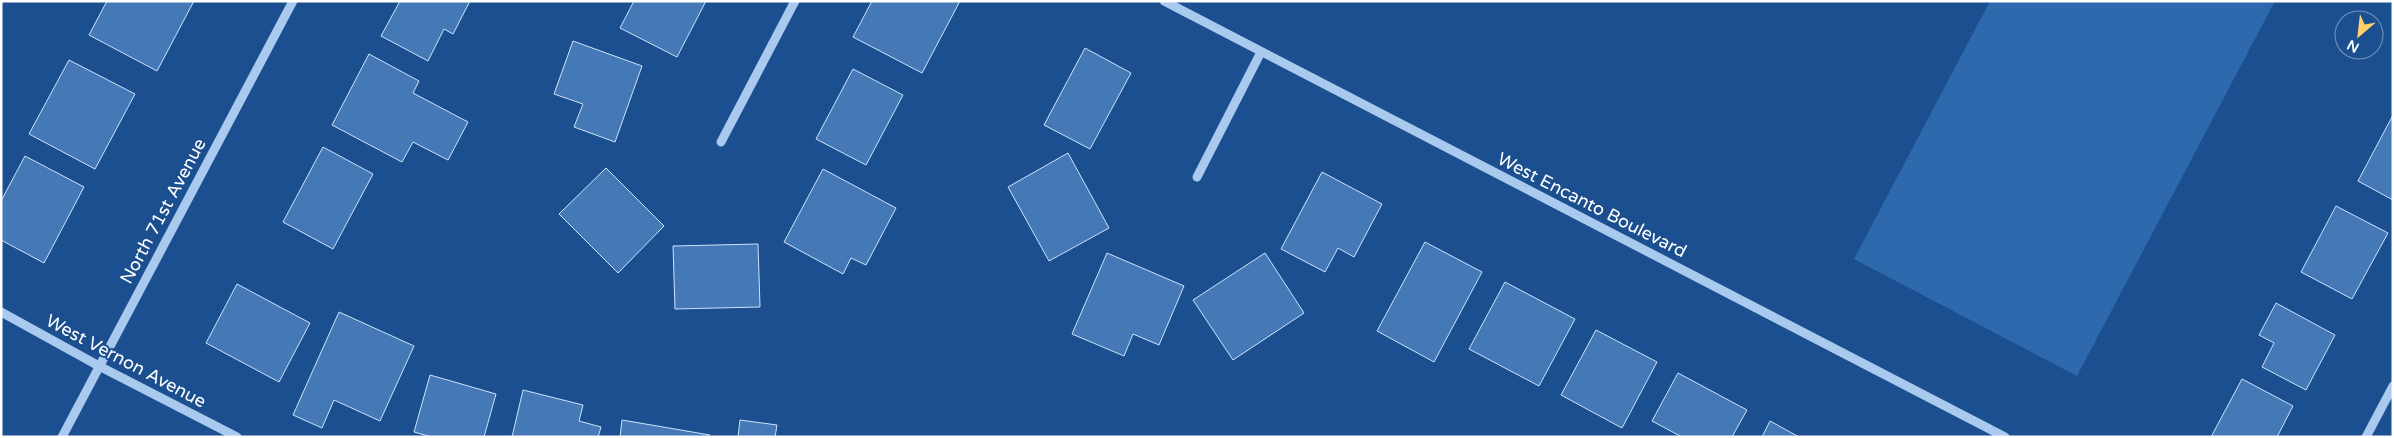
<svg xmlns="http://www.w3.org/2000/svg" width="2394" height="438" viewBox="0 0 2394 438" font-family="'Varela Round',sans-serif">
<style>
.green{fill:#2e69ad}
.building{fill:#4478b7;stroke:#cfe3fa}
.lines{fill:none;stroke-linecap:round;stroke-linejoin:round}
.minor{stroke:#a9c9ee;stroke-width:9}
.labels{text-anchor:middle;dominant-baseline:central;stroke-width:4;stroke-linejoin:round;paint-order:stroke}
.street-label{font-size:18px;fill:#fff;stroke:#1b4f8f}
</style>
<rect width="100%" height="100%" fill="#1b4f8f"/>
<path class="green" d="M 1990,1 L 2275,1 L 2077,376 L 1854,259 Z"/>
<g class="building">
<path d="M 107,1 L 194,1 L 157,71 L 89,35 Z"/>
<path d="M 400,1 L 470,1 L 453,34 L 444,29 L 428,61 L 381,36 Z"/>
<path d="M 634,1 L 706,1 L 677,57 L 620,28 Z"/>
<path d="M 872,1 L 960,1 L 922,73 L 853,37 Z"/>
<path d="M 573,41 L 642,66 L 615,142 L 574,127 L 583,104 L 554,94 Z"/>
<path d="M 1085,48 L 1131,73 L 1090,149 L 1044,125 Z"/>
<path d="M 369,54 L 419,81 L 413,93 L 468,122 L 448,160 L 413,142 L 402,162 L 332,125 Z"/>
<path d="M 69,60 L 135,94 L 95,169 L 29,134 Z"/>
<path d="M 853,69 L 903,95 L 866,165 L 816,139 Z"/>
<path d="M 2393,115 L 2393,200 L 2358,181 Z"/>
<path d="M 323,147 L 373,174 L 333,249 L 283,222 Z"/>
<path d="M 1068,153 L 1109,228 L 1049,261 L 1008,187 Z"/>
<path d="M 25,156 L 84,187 L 44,263 L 1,240 L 1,201 Z"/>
<path d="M 606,168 L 664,226 L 618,273 L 559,214 Z"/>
<path d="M 823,169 L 896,208 L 866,265 L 851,258 L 843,274 L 784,242 Z"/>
<path d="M 1322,172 L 1382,204 L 1354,257 L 1338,248 L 1325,272 L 1281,249 Z"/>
<path d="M 2336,206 L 2388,233 L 2352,299 L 2301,272 Z"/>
<path d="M 1425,242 L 1482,272 L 1434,362 L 1377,331 Z"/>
<path d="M 758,244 L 760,307 L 675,309 L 673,246 Z"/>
<path d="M 1107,253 L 1184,286 L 1159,345 L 1133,334 L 1124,356 L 1072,334 Z"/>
<path d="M 1265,253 L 1304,313 L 1233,360 L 1193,300 Z"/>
<path d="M 1505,282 L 1575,319 L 1539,386 L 1469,349 Z"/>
<path d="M 237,284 L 310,323 L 279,382 L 206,343 Z"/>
<path d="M 2276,303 L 2335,335 L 2306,390 L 2262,367 L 2274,343 L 2259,335 Z"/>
<path d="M 339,312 L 414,346 L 380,421 L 334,400 L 322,428 L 293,415 Z"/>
<path d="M 1596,330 L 1657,362 L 1622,428 L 1561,395 Z"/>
<path d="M 1678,373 L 1747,410 L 1732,437 L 1682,437 L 1652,421 Z"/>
<path d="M 430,375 L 496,394 L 484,437 L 432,437 L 414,432 Z"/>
<path d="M 2242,379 L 2293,406 L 2277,437 L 2211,437 Z"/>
<path d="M 523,390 L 583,405 L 579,421 L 601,427 L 598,437 L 512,437 Z"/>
<path d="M 622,420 L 710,435 L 710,437 L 620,437 Z"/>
<path d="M 740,420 L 777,425 L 775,437 L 738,437 Z"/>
<path d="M 1770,421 L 1799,437 L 1762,437 Z"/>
</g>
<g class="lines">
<g class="minor">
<path d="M 1164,1 L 2005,437"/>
<path d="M 721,142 L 795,1"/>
<path d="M 1197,177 L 1261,52"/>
<path d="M 1,312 L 99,366 L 237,437"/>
<path d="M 62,437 L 293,1"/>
<path d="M 2366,437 L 2393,386"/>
</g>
</g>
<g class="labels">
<g class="street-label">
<text transform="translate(1592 205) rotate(27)">West Encanto Boulevard</text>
<text transform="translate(163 211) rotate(-62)">North 71st Avenue</text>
<text transform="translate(126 361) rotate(28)">West Vernon Avenue</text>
</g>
</g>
<rect width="2394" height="438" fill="none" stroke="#ffffff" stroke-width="5"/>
<g transform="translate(2359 35) rotate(208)"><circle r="24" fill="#1b4f8f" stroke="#7695bc"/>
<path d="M0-4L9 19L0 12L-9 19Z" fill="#ffd166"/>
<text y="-8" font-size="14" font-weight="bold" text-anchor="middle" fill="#ffffff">N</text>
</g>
</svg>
